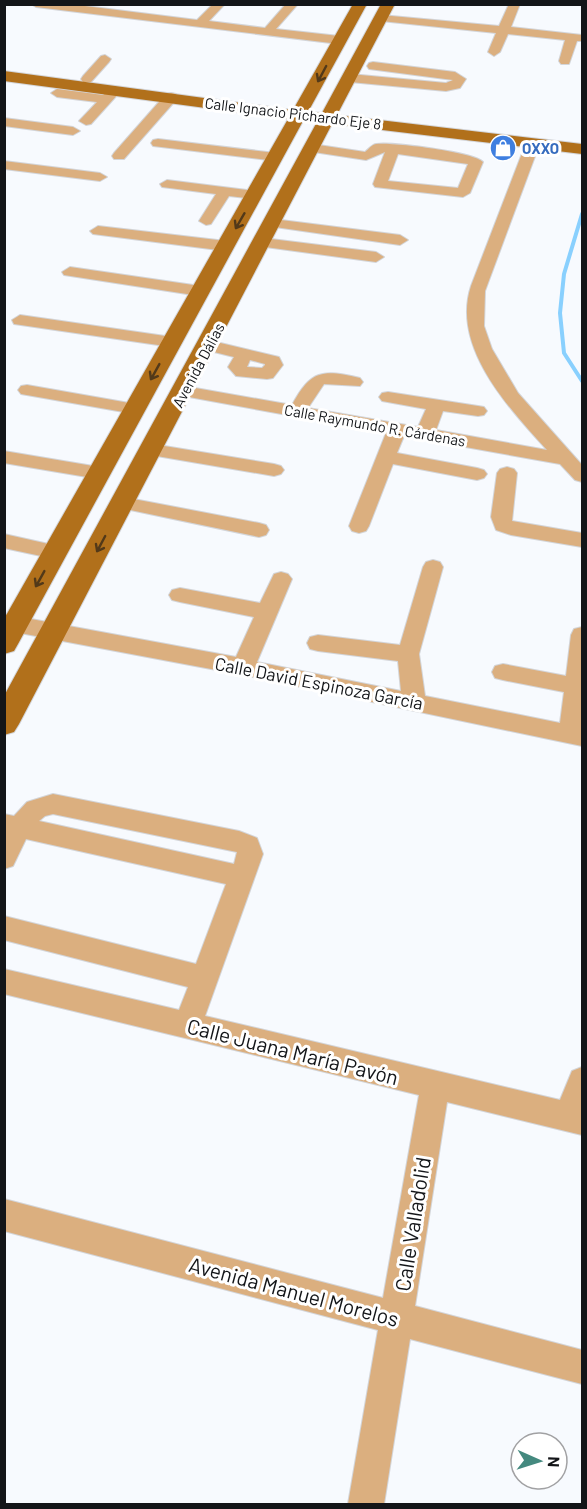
<svg xmlns="http://www.w3.org/2000/svg" width="587" height="1509" viewBox="0 0 587 1509" font-family="Barlow,sans-serif">
<style>
.lines{fill:none;stroke-linecap:round;stroke-linejoin:round}
.stream{stroke:#89d0fe;stroke-width:4}
.minor-casing{stroke:#d3d5d9;stroke-width:2}
.major-casing{stroke:#d3d5d9;stroke-width:2}
.minor{fill:#dbaf7f;fill-rule:evenodd}
.major{fill:#b1701b;fill-rule:evenodd}
.oneway{stroke:#523919}
.labels{text-anchor:middle;dominant-baseline:central;stroke-width:6;stroke-linejoin:round;paint-order:stroke}
.far-street-label{font-size:15px;fill:#131518;stroke:#fff}
.far-shop-label{font-size:15px;font-weight:bold;fill:#366cbe;stroke:#fff;text-anchor:start}
.street-label{font-size:18px;fill:#131518;stroke:#fff}
.near-street-label{font-size:21px;fill:#131518;stroke:#fff}
</style>
<rect width="100%" height="100%" fill="#f7fafe"/>
<g class="lines">
<path class="stream" d="M 582,214 L 564,274 L 560,313 L 564,353 L 582,381"/>
<defs>
<g id="minor">
<path d="M 31,4 L 69,4 L 197,20 L 213,4 L 225,4 L 209,21 L 265,28 L 286,4 L 298,4 L 276,29 L 339,36 L 345,40 L 339,44 L 36,7 Z"/>
<path d="M 509,4 L 520,4 L 511,27 L 582,35 L 582,41 L 577,41 L 569,64 L 561,64 L 559,61 L 565,40 L 508,34 L 500,52 L 494,56 L 488,52 L 496,33 L 381,21 L 375,18 L 381,15 L 499,26 Z"/>
<path d="M 105,55 L 111,59 L 109,62 L 91,82 L 83,82 L 81,79 L 83,76 L 101,56 Z"/>
<path d="M 373,62 L 455,72 L 466,79 L 460,88 L 446,91 L 350,82 L 344,78 L 350,74 L 446,83 L 453,80 L 369,69 L 367,66 L 369,63 Z"/>
<path d="M 115,86 L 121,90 L 119,93 L 91,124 L 86,125 L 79,121 L 97,102 L 57,97 L 51,93 L 57,89 L 103,95 Z"/>
<path d="M 171,93 L 176,94 L 177,97 L 176,100 L 124,159 L 114,159 L 112,156 L 114,153 L 166,94 Z"/>
<path d="M 4,118 L 73,127 L 80,131 L 73,135 L 4,126 Z"/>
<path d="M 158,139 L 276,153 L 283,157 L 276,161 L 153,146 L 151,143 L 153,140 Z"/>
<path d="M 533,139 L 540,143 L 485,291 L 484,326 L 492,349 L 518,393 L 582,465 L 582,482 L 575,480 L 560,464 L 404,436 L 397,453 L 477,468 L 484,470 L 487,474 L 484,478 L 477,480 L 393,464 L 369,526 L 366,531 L 359,533 L 352,531 L 349,526 L 386,433 L 178,395 L 175,391 L 178,387 L 184,386 L 292,405 C 311,370 322,369 360,378 L 363,382 L 360,386 L 324,384 L 308,408 L 418,427 L 426,409 L 382,401 L 379,397 L 382,393 L 388,392 L 478,406 L 484,407 L 487,411 L 484,415 L 478,416 L 443,411 L 436,430 L 547,450 C 509,408 451,347 471,286 L 526,143 Z"/>
<path d="M 312,144 L 365,152 C 369,149 371,145 376,144 C 392,142 474,152 483,162 L 470,193 L 463,197 L 375,187 L 373,184 L 385,152 L 366,160 L 307,151 L 305,148 ZM 398,154 L 468,164 L 458,188 L 388,181 Z"/>
<path d="M 4,161 L 100,173 L 107,177 L 100,181 L 4,169 Z"/>
<path d="M 167,180 L 255,191 L 262,195 L 255,199 L 229,196 L 211,224 L 206,225 L 199,221 L 216,194 L 162,187 L 160,184 Z"/>
<path d="M 273,219 L 400,235 L 408,240 L 400,245 L 268,226 L 266,223 Z"/>
<path d="M 98,226 L 226,241 L 234,246 L 226,251 L 93,234 L 90,231 Z"/>
<path d="M 263,238 L 376,252 L 384,257 L 376,262 L 258,246 L 255,243 Z"/>
<path d="M 70,267 L 200,286 L 208,291 L 200,296 L 64,275 L 62,272 Z"/>
<path d="M 20,315 L 172,337 L 178,338 L 180,342 L 178,346 L 172,347 L 14,324 L 12,320 Z"/>
<path d="M 208,340 L 279,357 L 283,365 L 273,378 L 267,379 L 236,376 L 228,367 L 234,357 L 202,349 L 199,345 L 202,341 ZM 250,360 L 265,364 L 265,365 L 262,368 L 247,367 Z"/>
<path d="M 27,385 L 135,404 L 141,405 L 144,409 L 141,413 L 135,414 L 21,394 L 18,390 L 21,386 Z"/>
<path d="M 152,444 L 274,464 L 281,466 L 284,470 L 281,474 L 274,476 L 145,454 L 143,450 L 145,446 Z"/>
<path d="M 4,451 L 99,467 L 106,469 L 109,473 L 106,477 L 99,479 L 4,463 Z"/>
<path d="M 507,467 L 514,469 L 517,473 L 512,521 L 582,533 L 582,547 L 511,535 L 496,530 L 491,517 L 497,473 L 500,469 Z"/>
<path d="M 123,497 L 259,523 L 266,525 L 269,530 L 266,535 L 259,537 L 116,507 L 113,503 L 116,499 Z"/>
<path d="M 4,534 L 62,547 L 65,552 L 62,557 L 55,559 L 4,548 Z"/>
<path d="M 433,560 L 440,562 L 443,567 L 419,654 L 425,696 L 560,723 L 564,692 L 503,680 L 495,678 L 492,672 L 495,666 L 503,664 L 566,676 L 571,635 L 574,629 L 582,627 L 582,746 L 243,675 L 4,630 L 4,614 L 236,657 L 254,617 L 180,602 L 172,600 L 169,595 L 172,590 L 180,588 L 260,603 L 274,574 L 281,572 L 288,574 L 292,579 L 257,662 L 401,691 L 398,661 L 318,651 L 310,649 L 307,643 L 310,637 L 318,635 L 400,645 L 423,567 L 426,562 Z"/>
<path d="M 53,794 L 239,831 L 257,838 L 263,854 L 205,1016 L 560,1100 L 572,1071 L 582,1067 L 582,1135 L 447,1102 L 415,1306 L 582,1350 L 582,1384 L 410,1339 L 384,1504 L 348,1504 L 378,1330 L 4,1231 L 4,1199 L 383,1298 L 419,1095 L 4,994 L 4,969 L 179,1010 L 188,987 L 4,940 L 4,916 L 196,964 L 226,884 L 26,839 L 13,866 L 4,869 L 4,814 L 14,816 L 27,802 ZM 53,814 L 237,852 L 234,864 L 39,821 L 45,816 Z"/>
</g>
<path id="major" d="M 353,4 L 367,4 L 308,112 L 322,113 L 381,4 L 395,4 L 337,115 L 582,144 L 582,154 L 332,124 L 19,724 L 14,732 L 4,735 L 4,696 L 317,122 L 303,121 L 18,644 L 14,651 L 4,654 L 4,619 L 288,119 L 4,81 L 4,71 L 293,110 Z"/>
</defs>
<use href="#minor" class="minor-casing"/>
<use href="#major" class="major-casing"/>
<use href="#minor" class="minor"/>
<use href="#major" class="major"/>
</g>
<defs><path id="oneway-shaft" d="M-6 0H5M1.5-3L5.5 0L1.5 3" fill="none" stroke-width="1.6" stroke-linecap="round" stroke-linejoin="round" transform="scale(1.5)"/></defs>
<g class="oneway">
<use href="#oneway-shaft" transform="translate(322 74) rotate(118)"/>
<use href="#oneway-shaft" transform="translate(240 221) rotate(120)"/>
<use href="#oneway-shaft" transform="translate(155 372) rotate(119)"/>
<use href="#oneway-shaft" transform="translate(101 544) rotate(118)"/>
<use href="#oneway-shaft" transform="translate(40 579) rotate(119)"/>
</g>
<defs>
<symbol id="shop-disc" viewBox="-11 -11 22 22"><circle r="9.5" fill="#3f7fe0" stroke="#fff"/><path d="M-5-2.5h2.3a2.7 3.5 0 0 1 5.4 0H5L5.5 6h-11ZM-1.5-2.5h3a1.5 2.3 0 0 0-3 0Z" fill="#fff"/></symbol>
</defs>
<g fill-rule="evenodd">
<use href="#shop-disc" x="488" y="133" width="30" height="30"/>
</g>
<g class="labels">
<g class="far-street-label">
<text transform="translate(293 113) rotate(7)">Calle Ignacio Pichardo Eje 8</text>
<text transform="translate(198 365) rotate(-62)">Avenida Dálias</text>
<text transform="translate(375 425) rotate(10)">Calle Raymundo R. Cárdenas</text>
</g>
<g class="far-shop-label">
<text x="522" y="148">OXXO</text>
</g>
<g class="street-label">
<text transform="translate(319 683) rotate(11)">Calle David Espinoza García</text>
</g>
<g class="near-street-label">
<text transform="translate(293 1051) rotate(14)">Calle Juana María Pavón</text>
<text transform="translate(412 1224) rotate(-81)">Calle Valladolid</text>
<text transform="translate(294 1291) rotate(15)">Avenida Manuel Morelos</text>
</g>
</g>
<rect width="587" height="1509" fill="none" stroke="#131518" stroke-width="12"/>
<g transform="translate(539 1461) rotate(93)"><circle r="28" fill="#ffffff" stroke="#a1a1a3" stroke-width="1.5"/>
<path d="M0-4.5L10 22L0 15L-10 22Z" fill="#44897f"/>
<text y="-9" font-size="16" font-weight="bold" text-anchor="middle" fill="#131518">N</text>
</g>
</svg>
